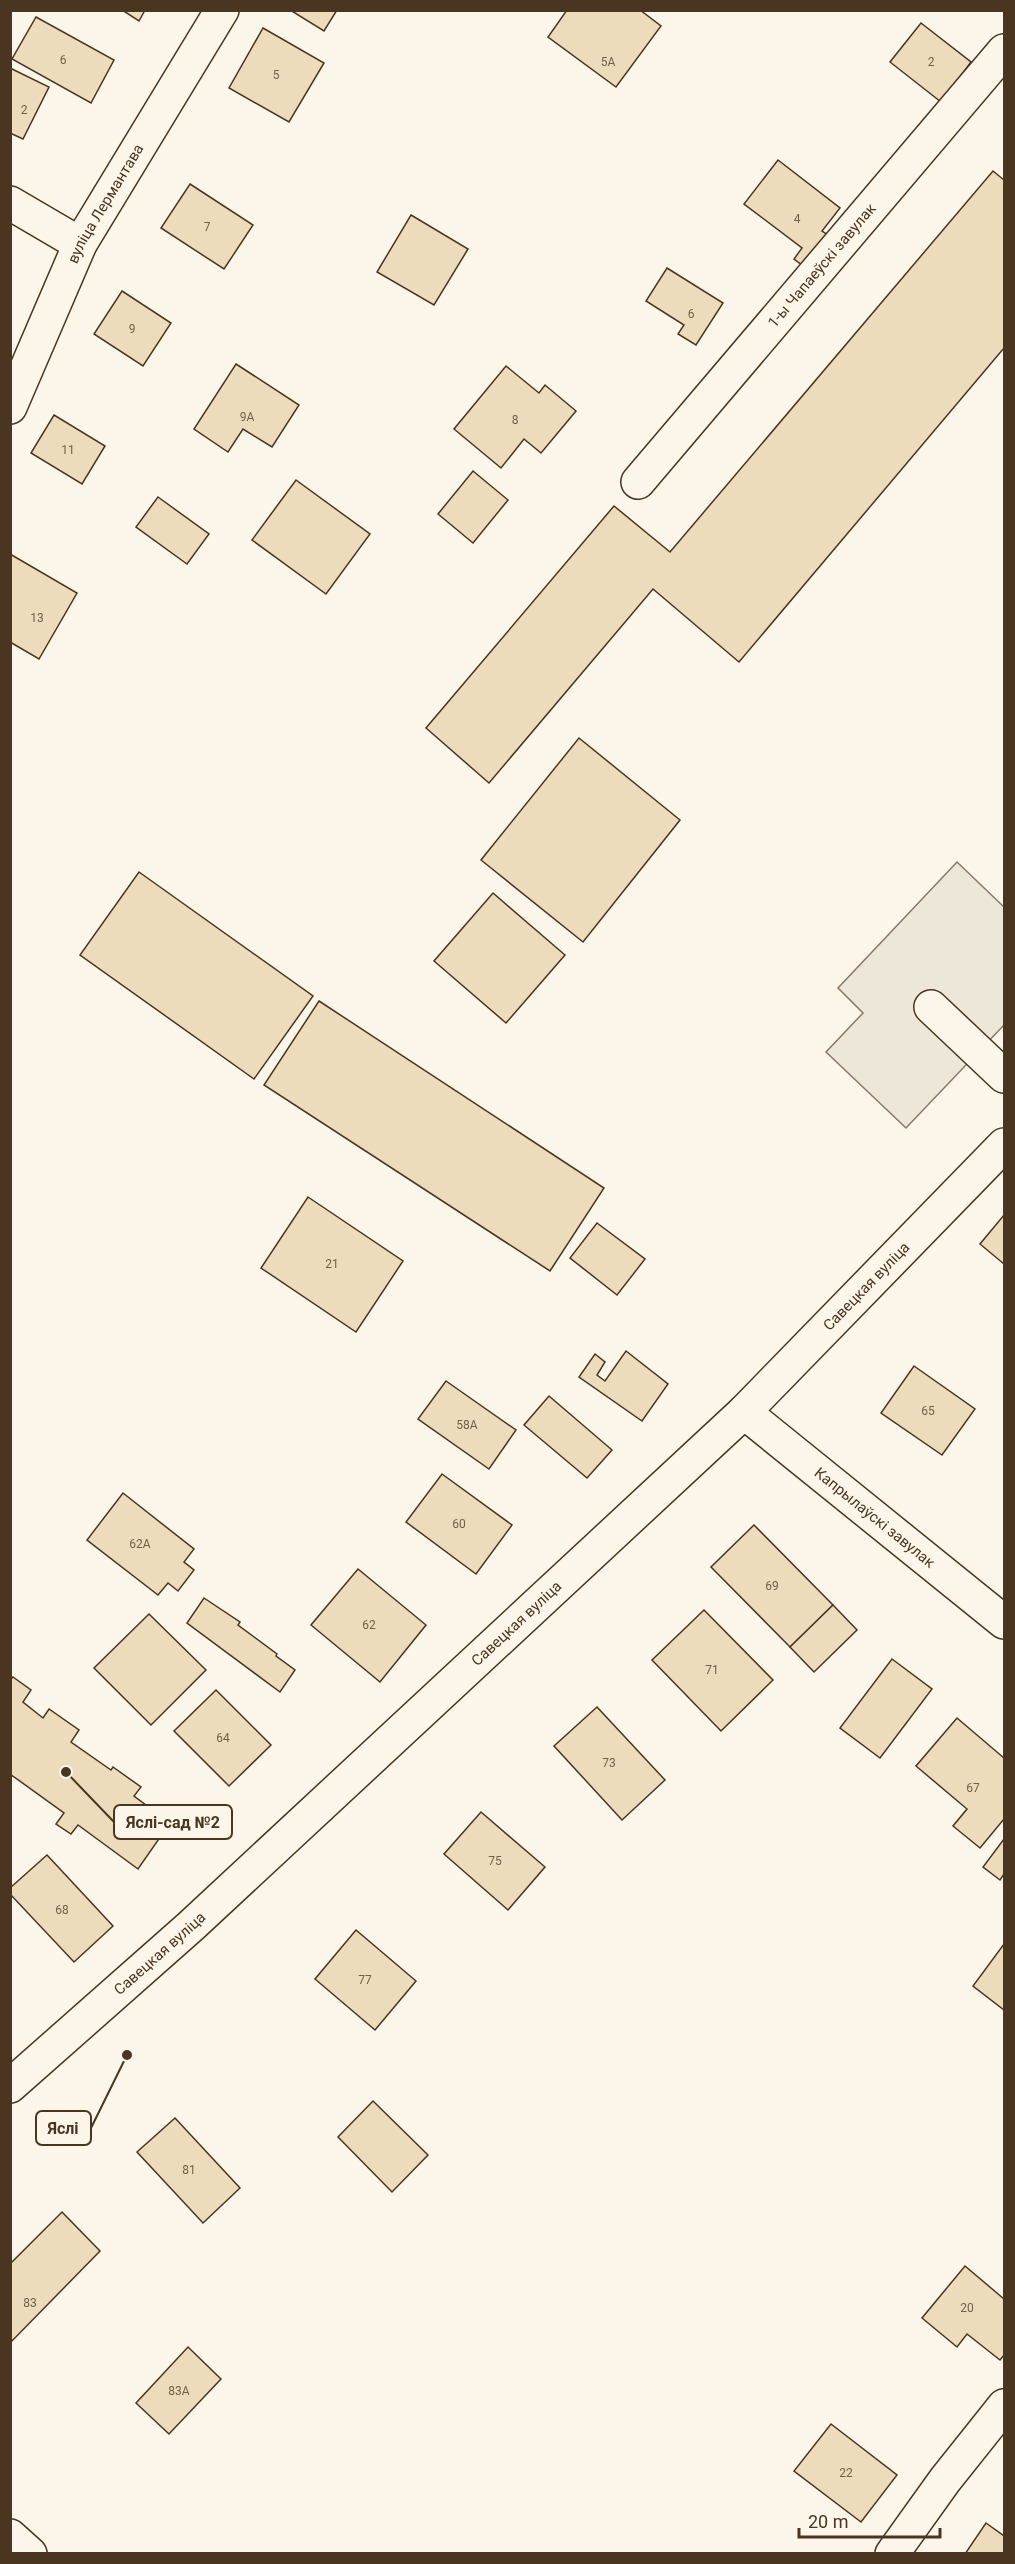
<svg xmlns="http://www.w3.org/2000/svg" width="1015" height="2564" viewBox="0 0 1015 2564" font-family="Roboto,sans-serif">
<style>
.parking{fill:#ede7d9;stroke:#887966;stroke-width:1.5}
.building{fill:#ecdcbc;stroke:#4a3520;stroke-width:1.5}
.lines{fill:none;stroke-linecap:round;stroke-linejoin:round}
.minor-casing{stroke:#4a3520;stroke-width:36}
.major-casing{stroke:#4a3520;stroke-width:36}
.minor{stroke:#fbf6e9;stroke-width:33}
.major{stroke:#fbf6e9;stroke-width:33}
.labels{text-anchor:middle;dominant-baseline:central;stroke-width:4.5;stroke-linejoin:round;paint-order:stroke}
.number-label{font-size:12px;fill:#725f47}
.street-label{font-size:15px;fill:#4a3520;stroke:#fbf6e9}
.leader{fill:none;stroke:#4a3520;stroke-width:2}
.callout-dot{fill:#4a3520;stroke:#fbf6e9;stroke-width:2}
.callout{fill:#fbf6e9;stroke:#4a3520;stroke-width:2}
.callout-label{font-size:16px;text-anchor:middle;font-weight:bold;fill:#4a3520}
</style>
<rect width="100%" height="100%" fill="#fbf6e9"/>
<path class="parking" d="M 957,862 L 1004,907 L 1004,1025 L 906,1128 L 826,1052 L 863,1013 L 838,988 Z"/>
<g class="building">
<path d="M 122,10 L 145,10 L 139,21 Z"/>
<path d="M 290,10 L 337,10 L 324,31 Z"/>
<path d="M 567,10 L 640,10 L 661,26 L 616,87 L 548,37 Z"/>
<path d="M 36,17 L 114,60 L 91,103 L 12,59 Z"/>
<path d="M 921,23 L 971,62 L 941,102 L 890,62 Z"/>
<path d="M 263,28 L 324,63 L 289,122 L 229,88 Z"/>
<path d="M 10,68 L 49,87 L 23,139 L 10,133 Z"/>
<path d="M 778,160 L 840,208 L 822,231 L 834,239 L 810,271 L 794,259 L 802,248 L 744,204 Z"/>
<path d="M 993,171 L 1004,180 L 1004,348 L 739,662 L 653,589 L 489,783 L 426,728 L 614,506 L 670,552 Z"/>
<path d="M 190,184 L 253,225 L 224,269 L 161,228 Z"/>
<path d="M 411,215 L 468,249 L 434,305 L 377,272 Z"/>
<path d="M 667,268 L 723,303 L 696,345 L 678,334 L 684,325 L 646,301 Z"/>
<path d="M 122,291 L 171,323 L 143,366 L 94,334 Z"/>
<path d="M 236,364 L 299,405 L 272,447 L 243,429 L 228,452 L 194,429 Z"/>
<path d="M 506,366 L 539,393 L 545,385 L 576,411 L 541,453 L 524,439 L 501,468 L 454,429 Z"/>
<path d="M 54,415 L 105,446 L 82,484 L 31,453 Z"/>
<path d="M 473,471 L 508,500 L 473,543 L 438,514 Z"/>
<path d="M 296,480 L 370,534 L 326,594 L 252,540 Z"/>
<path d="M 158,497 L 209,534 L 187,564 L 136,527 Z"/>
<path d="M 10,554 L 77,593 L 39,659 L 10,642 Z"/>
<path d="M 579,738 L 680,820 L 583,942 L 481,860 Z"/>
<path d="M 139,872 L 313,996 L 254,1079 L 80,955 Z"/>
<path d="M 493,893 L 565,955 L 506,1023 L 434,961 Z"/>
<path d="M 319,1001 L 604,1188 L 550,1271 L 264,1085 Z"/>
<path d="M 308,1197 L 403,1261 L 356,1332 L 261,1268 Z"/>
<path d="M 1004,1215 L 1004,1264 L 980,1244 Z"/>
<path d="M 597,1223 L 645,1259 L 617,1295 L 570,1258 Z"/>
<path d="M 626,1351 L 668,1384 L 642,1421 L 579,1377 L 595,1354 L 605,1362 L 597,1375 L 605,1381 Z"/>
<path d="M 914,1366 L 975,1409 L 942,1455 L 881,1413 Z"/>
<path d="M 446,1381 L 516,1430 L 489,1469 L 418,1419 Z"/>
<path d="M 549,1396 L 612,1450 L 587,1478 L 524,1425 Z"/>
<path d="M 442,1474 L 512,1525 L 476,1574 L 406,1522 Z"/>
<path d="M 123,1493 L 194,1549 L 184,1562 L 194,1570 L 178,1591 L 168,1583 L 158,1595 L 87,1540 Z"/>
<path d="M 754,1525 L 833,1605 L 790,1647 L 711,1567 Z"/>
<path d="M 358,1569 L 426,1625 L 380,1682 L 311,1625 Z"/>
<path d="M 204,1598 L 240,1622 L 238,1625 L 277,1654 L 276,1656 L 295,1670 L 280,1692 L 187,1623 Z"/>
<path d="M 833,1605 L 857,1630 L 814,1672 L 790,1647 Z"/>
<path d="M 704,1610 L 773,1680 L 721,1731 L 652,1660 Z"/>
<path d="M 149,1614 L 206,1670 L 151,1725 L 94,1668 Z"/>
<path d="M 892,1659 L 932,1689 L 880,1758 L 840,1728 Z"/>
<path d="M 13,1677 L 31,1690 L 23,1702 L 43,1718 L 49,1709 L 79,1730 L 71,1742 L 111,1770 L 113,1767 L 141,1787 L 134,1796 L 170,1823 L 138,1869 L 78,1825 L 71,1834 L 56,1824 L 64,1813 L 10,1774 L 10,1680 Z"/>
<path d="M 216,1690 L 271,1745 L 229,1786 L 174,1731 Z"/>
<path d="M 597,1707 L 665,1780 L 622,1820 L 554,1746 Z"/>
<path d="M 957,1718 L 1004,1758 L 1004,1819 L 980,1848 L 953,1826 L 967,1809 L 916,1766 Z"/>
<path d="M 481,1812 L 545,1867 L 508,1910 L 444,1854 Z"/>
<path d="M 1004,1839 L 1004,1874 L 1000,1880 L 983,1867 Z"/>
<path d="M 47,1855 L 113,1926 L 74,1962 L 10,1894 L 10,1888 Z"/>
<path d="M 356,1930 L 416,1981 L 375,2030 L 315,1979 Z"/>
<path d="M 1004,1944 L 1004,2010 L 973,1986 Z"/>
<path d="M 373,2101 L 428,2155 L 392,2192 L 338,2137 Z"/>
<path d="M 175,2118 L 240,2188 L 203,2223 L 137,2152 Z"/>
<path d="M 62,2212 L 100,2251 L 10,2343 L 10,2264 Z"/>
<path d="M 965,2266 L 1004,2299 L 1004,2355 L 1000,2360 L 967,2334 L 957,2347 L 922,2318 Z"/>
<path d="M 188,2347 L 221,2379 L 169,2434 L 136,2403 Z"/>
<path d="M 831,2424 L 897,2475 L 861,2522 L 794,2471 Z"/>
<path d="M 986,2523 L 1004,2536 L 1004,2554 L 965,2554 Z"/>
</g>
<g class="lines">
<defs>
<g id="minor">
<path d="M 10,203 L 80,244"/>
<path id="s1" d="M 10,407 L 80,244 L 222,10"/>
<path id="s2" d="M 638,482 L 1004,51"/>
<path d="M 931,1007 L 1004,1076"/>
<path id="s3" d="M 744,1412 L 1004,1622"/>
<path d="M 10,2536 L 30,2554"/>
<path d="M 892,2554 L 945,2480 L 1004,2406"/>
</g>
<g id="major">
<path id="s4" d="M 10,2086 L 191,1926 L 744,1412 L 1004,1145"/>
</g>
</defs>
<use href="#minor" class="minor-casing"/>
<use href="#major" class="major-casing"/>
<use href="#minor" class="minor"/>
<use href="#major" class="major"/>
</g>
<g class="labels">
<g class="number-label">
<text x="63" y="60">6</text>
<text x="608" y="62">5А</text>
<text x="931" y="62">2</text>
<text x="276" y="75">5</text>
<text x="24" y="110">2</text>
<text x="797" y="219">4</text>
<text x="207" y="227">7</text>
<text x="691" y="314">6</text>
<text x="132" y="329">9</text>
<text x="247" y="417">9А</text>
<text x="515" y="420">8</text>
<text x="68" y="450">11</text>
<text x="37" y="618">13</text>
<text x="332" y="1264">21</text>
<text x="928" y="1411">65</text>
<text x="467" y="1425">58А</text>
<text x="459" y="1524">60</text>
<text x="140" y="1544">62А</text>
<text x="772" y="1586">69</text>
<text x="369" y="1625">62</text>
<text x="712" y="1670">71</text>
<text x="223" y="1738">64</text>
<text x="609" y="1763">73</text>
<text x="973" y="1788">67</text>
<text x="495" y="1861">75</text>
<text x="62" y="1910">68</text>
<text x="365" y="1980">77</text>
<text x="189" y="2170">81</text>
<text x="30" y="2303">83</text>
<text x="967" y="2308">20</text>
<text x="179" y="2391">83А</text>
<text x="846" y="2473">22</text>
</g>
<g class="street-label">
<text stroke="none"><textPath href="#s1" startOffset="225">вуліца Лермантава</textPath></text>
<text stroke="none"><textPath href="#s2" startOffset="284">1-ы Чапаеўскі завулак</textPath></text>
<text stroke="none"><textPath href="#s4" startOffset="1172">Савецкая вуліца</textPath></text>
<text stroke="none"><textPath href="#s3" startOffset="168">Капрылаўскі завулак</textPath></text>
<text stroke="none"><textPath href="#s4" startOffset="686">Савецкая вуліца</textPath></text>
<text stroke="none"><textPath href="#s4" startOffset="200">Савецкая вуліца</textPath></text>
</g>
</g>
<path class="leader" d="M66 1772L114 1822M127 2055L91 2128"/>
<g class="callout-dot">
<circle cx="66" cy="1772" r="6"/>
<circle cx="127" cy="2055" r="6"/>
</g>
<g class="callout">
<rect x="114" y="1805" width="118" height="34" rx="6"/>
<rect x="36" y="2111" width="55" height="34" rx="6"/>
</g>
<g class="callout-label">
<text x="173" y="1828">Яслі-сад №2</text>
<text x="63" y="2134">Яслі</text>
</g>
<rect width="1015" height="2564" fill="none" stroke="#4a3520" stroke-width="24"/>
<path d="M799 2528v9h141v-9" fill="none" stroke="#4a3520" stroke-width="3"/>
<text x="808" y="2528" font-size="18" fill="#4a3520" stroke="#fbf6e9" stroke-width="4.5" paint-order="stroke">20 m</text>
</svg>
